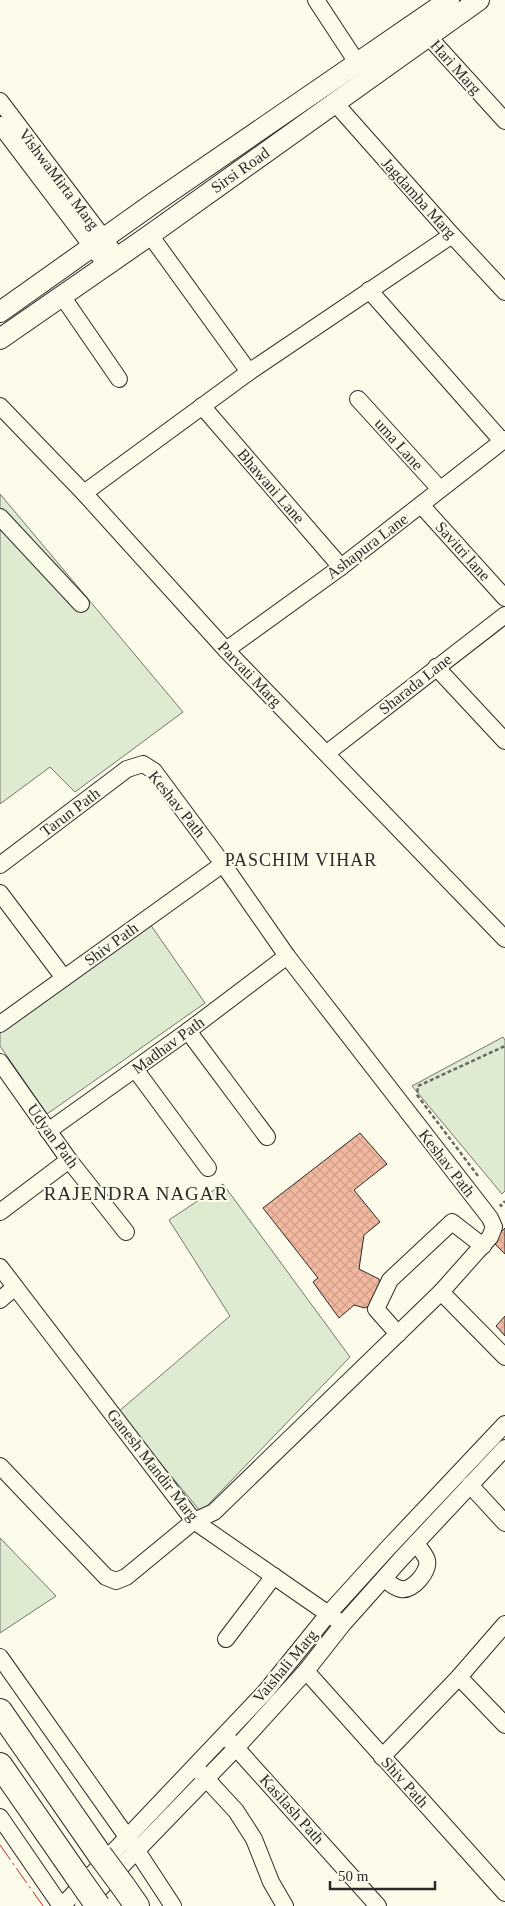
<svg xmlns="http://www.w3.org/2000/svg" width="505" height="1906" viewBox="0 0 505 1906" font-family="'Times New Roman',serif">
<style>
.green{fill:#deebd1;stroke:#74746e}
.building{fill:url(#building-cross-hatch);stroke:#2b2b2b}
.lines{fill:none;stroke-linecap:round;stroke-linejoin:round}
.minor-casing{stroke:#2b2b2b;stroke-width:18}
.major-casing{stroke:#2b2b2b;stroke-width:22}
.highway-casing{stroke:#2b2b2b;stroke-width:26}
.path{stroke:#6a6964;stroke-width:2.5;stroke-dasharray:4 2.5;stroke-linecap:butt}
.minor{stroke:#fdfbea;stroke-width:16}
.major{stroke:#fdfbea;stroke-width:20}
.highway{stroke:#fdfbea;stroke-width:24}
.highway-bridge-casing{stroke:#2b2b2b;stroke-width:26;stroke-linecap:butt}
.highway-bridge{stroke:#fdfbea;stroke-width:24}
.power{stroke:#c62828;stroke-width:1;stroke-dasharray:18 4 2.5 4;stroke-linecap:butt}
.labels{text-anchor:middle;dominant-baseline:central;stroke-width:4;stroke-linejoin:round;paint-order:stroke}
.street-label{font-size:16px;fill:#2b2b2b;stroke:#fdfbea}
.neighbourhood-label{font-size:18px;letter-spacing:1px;fill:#2b2b2b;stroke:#fdfbea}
.quarter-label{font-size:19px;letter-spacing:1px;fill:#2b2b2b;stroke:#fdfbea}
</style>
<defs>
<pattern id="building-cross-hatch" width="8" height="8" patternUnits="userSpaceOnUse" patternTransform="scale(1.25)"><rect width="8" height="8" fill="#f2b8a0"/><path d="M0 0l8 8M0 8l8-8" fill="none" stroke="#d09e8a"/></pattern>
</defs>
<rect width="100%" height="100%" fill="#fdfbea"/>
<g class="green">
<path d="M 0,494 L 183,712 L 75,792 L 50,767 L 0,804 Z"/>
<path d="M 150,924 L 205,1003 L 47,1114 L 0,1046 L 0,1032 Z"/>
<path d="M 503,1037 L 505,1040 L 505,1191 L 502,1194 L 412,1086 Z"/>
<path d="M 223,1184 L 350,1357 L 201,1512 L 118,1412 L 230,1316 L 169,1220 Z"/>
<path d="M 0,1538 L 56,1596 L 0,1633 Z"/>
</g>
<g class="building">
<path d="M 360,1133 L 387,1164 L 354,1190 L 380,1222 L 364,1235 L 359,1269 L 379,1279 L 381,1292 L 377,1302 L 365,1308 L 354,1305 L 339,1318 L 313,1282 L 318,1278 L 263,1208 Z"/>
<path d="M 505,1228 L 505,1254 L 492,1241 Z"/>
<path d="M 505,1316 L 505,1336 L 496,1326 Z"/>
</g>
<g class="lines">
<defs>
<g id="minor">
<path d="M 316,0 L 358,64"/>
<path d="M 428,36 L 505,121"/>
<path d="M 0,101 L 117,256"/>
<path d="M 335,103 L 452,235 L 505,292"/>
<path d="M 0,125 L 106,265"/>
<path d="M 150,235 L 249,372"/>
<path d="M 369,290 L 502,441"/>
<path d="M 62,296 L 119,379"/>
<path d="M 358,399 L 439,488"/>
<path d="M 0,406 L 84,493 L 226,650 L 505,939"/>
<path d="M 202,406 L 341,567"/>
<path d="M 84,493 L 249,372 L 452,235"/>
<path d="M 421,505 L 505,598"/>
<path d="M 0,517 L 81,604"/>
<path d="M 226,650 L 341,567 L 505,439"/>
<path d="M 436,667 L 505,741"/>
<path d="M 327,753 L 505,615"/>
<path d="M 0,865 L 127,769 L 143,764 L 154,771 L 223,864 L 287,956 L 490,1218 L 494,1227 L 490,1237 L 441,1292 L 214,1512 L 194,1521 L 126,1577 L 116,1581 L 106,1577 L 0,1466"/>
<path d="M 0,893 L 64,978"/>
<path d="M 0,1024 L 223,864"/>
<path d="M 188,1031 L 267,1137"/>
<path d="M 0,1062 L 69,1160 L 126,1232"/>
<path d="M 135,1069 L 208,1168"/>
<path d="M 48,1131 L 188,1031 L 287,956"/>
<path d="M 0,1212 L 69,1160"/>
<path d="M 0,1267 L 194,1521 L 337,1620"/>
<path d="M 441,1292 L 505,1357"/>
<path d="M 0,1300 L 15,1287"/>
<path d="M 398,1334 L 376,1309 L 390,1280 L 452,1222 L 483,1246"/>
<path d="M 470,1485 L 505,1523"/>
<path d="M 384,1579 C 389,1582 394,1588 401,1589 C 412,1592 430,1571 427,1560 C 425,1554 419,1548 416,1543"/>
<path d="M 226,1639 L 274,1576"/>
<path d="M 0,1657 L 137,1851 L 173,1906"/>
<path d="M 306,1671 L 505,1893"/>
<path d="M 459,1677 L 505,1725"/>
<path d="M 229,1740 L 378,1906"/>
<path d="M 382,1757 L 459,1677 L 505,1624"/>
<path d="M 200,1772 L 236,1811 L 254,1839 L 271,1882 L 285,1906"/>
<path d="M 0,1817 L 61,1906"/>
<path d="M 62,1906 L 266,1691 L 329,1613 L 388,1548 L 505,1424"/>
<path d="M 83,1906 L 237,1747 L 306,1671 L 343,1624 L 401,1559 L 505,1448"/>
</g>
<g id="major">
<path d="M 0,312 L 155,202 L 449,0"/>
<path d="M 0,339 L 150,235 L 479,0"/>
</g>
<g id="highway">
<path d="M 0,1711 L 100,1855"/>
<path d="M 0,1765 L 77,1876"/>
<path d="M 123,1886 L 137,1906"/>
</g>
</defs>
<use href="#minor" class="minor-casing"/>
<use href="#major" class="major-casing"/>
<use href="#highway" class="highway-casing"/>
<g class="path">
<path d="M 478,1176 L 417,1095 L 418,1086 L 505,1046"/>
<path d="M 500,1204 L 501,1206 L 505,1201"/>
</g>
<use href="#minor" class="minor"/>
<use href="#major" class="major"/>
<use href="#highway" class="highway"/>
<defs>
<g id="highway-bridge">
<path d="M 100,1855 L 123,1886"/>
<path d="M 77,1876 L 98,1906"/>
</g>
</defs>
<use href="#highway-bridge" class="highway-bridge-casing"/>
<use href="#highway-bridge" class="highway-bridge"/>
<path class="power" d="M 0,1845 L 43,1906"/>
</g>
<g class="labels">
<g class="street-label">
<text transform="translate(456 67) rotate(48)">Hari Marg</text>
<text transform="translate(240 170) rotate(-35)">Sirsi Road</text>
<text transform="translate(59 179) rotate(53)">VishwaMirta Marg</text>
<text transform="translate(419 198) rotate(48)">Jagdamba Marg</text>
<text transform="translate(399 444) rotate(48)">uma Lane</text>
<text transform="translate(271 486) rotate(49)">Bhawani Lane</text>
<text transform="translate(367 546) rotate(-37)">Ashapura Lane</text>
<text transform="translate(463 551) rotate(48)">Savitri lane</text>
<text transform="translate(250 674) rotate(46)">Parvati Marg</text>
<text transform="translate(415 684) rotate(-38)">Sharada Lane</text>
<text transform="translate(177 804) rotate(51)">Keshav Path</text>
<text transform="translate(70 812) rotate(-37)">Tarun Path</text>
<text transform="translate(111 944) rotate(-36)">Shiv Path</text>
<text transform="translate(168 1045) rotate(-36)">Madhav Path</text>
<text transform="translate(53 1136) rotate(54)">Udyan Path</text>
<text transform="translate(447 1163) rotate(52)">Keshav Path</text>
<text transform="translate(153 1465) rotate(52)">Ganesh Mandir Marg</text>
<text transform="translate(285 1666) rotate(-50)">Vaishali Marg</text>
<text transform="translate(405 1782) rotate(48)">Shiv Path</text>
<text transform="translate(292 1809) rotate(48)">Kasilash Path</text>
</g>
<g class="neighbourhood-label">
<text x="301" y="860">PASCHIM VIHAR</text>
</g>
<g class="quarter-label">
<text x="136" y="1193">RAJENDRA NAGAR</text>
</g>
</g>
<path d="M330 1881v8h105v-8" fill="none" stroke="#2b2b2b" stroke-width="2.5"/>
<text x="338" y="1881" font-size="15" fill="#2b2b2b" stroke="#fdfbea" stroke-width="4" paint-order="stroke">50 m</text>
</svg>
